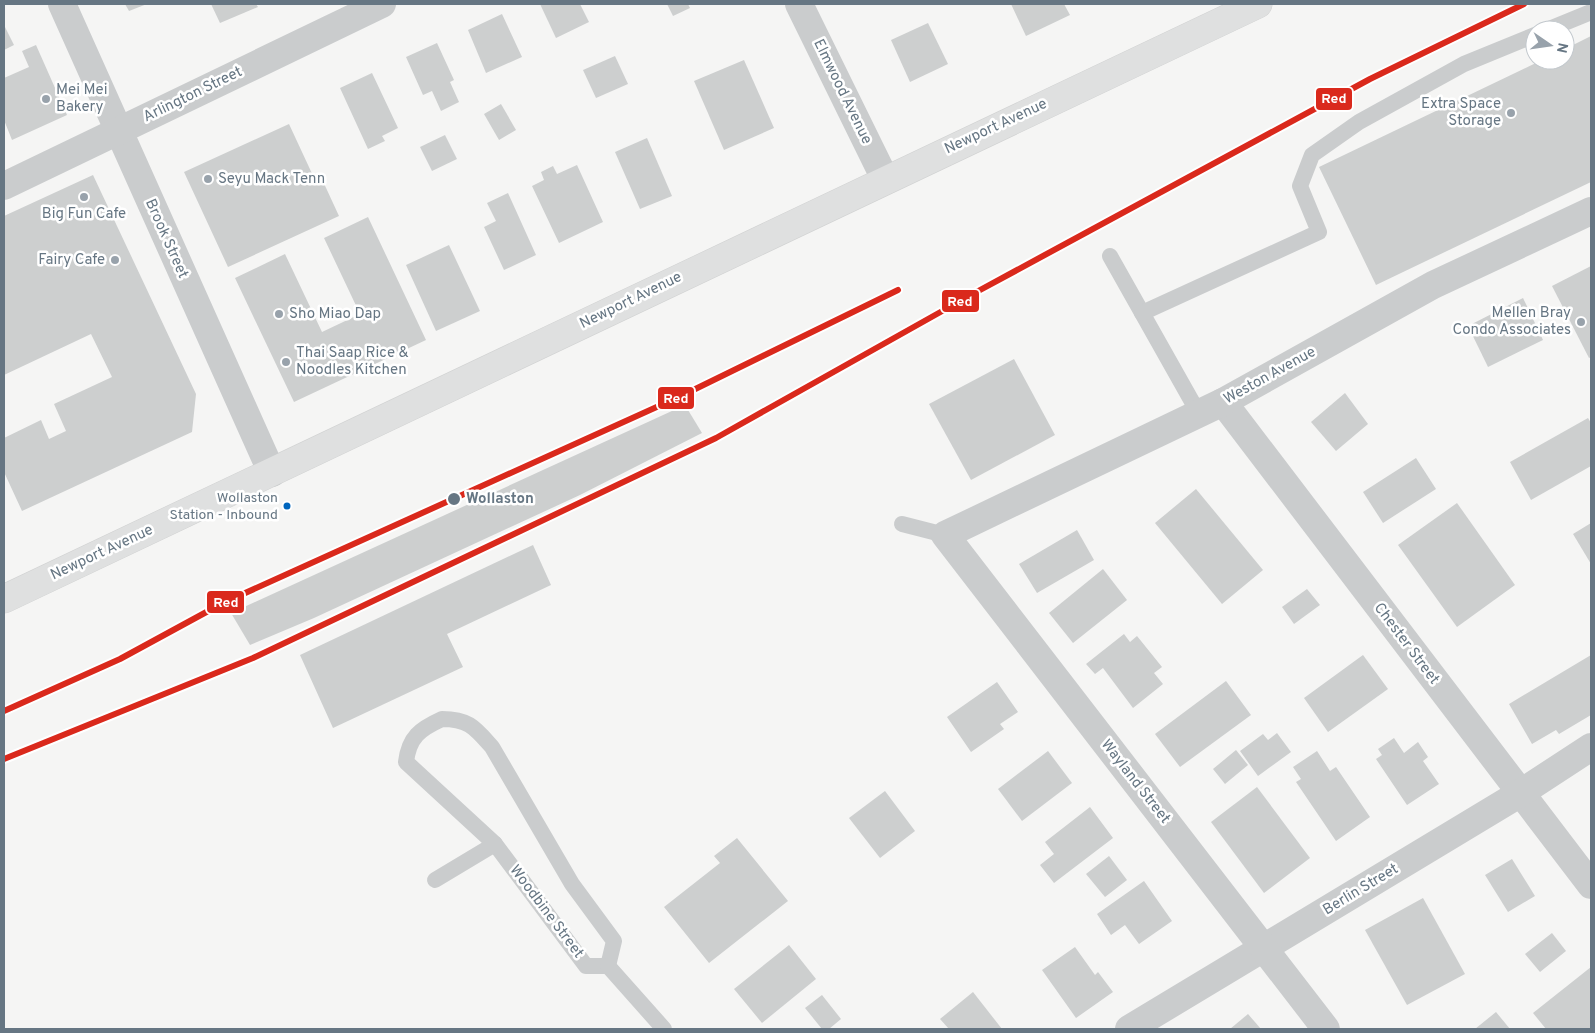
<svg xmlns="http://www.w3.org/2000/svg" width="1595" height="1033" viewBox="0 0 1595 1033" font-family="Overpass,sans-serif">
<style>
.building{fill:#cdcfcf}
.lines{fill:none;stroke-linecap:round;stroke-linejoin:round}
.secondary-casing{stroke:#d1d2d2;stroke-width:29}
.service{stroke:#cacccd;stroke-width:16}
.minor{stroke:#cacccd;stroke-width:28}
.secondary{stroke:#dfe0e0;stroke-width:28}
.metro-1-casing{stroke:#fff;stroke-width:10}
.metro-1{stroke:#da291c;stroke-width:6}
.poi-dot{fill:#98a2ab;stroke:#fff;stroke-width:2}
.stop-dot{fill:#667683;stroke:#fff;stroke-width:2}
.bus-dot{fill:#0065bd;stroke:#fff;stroke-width:2}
.labels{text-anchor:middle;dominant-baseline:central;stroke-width:5;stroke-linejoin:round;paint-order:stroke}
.bus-label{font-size:14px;fill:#667683;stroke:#fff;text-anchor:end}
.poi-label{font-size:15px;fill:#667683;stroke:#fff;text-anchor:start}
.street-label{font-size:15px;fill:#667683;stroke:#fff}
.stop-label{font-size:15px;font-weight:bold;fill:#667683;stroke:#fff;text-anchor:start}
.line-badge{stroke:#fff;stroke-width:2}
.badge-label{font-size:14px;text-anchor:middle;font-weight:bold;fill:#fff}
</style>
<rect width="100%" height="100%" fill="#f5f5f4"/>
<g class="building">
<path d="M 125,4 L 147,4 L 129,11 Z"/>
<path d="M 211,4 L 256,4 L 258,7 L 220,23 Z"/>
<path d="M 540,4 L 580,4 L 589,22 L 556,38 Z"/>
<path d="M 667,4 L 688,4 L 690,8 L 673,16 Z"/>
<path d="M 1011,4 L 1064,4 L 1070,15 L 1026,36 Z"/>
<path d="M 502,14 L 522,57 L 486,73 L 468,30 Z"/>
<path d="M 928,23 L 948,64 L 910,82 L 891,40 Z"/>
<path d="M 4,25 L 14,45 L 4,50 Z"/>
<path d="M 1591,36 L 1591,182 L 1376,285 L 1319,167 L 1542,60 L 1565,60 L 1565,49 Z"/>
<path d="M 437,43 L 454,80 L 450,82 L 459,102 L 441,111 L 432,91 L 423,95 L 406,57 Z"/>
<path d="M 36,45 L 67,115 L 12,140 L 4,120 L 4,78 L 29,67 L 22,51 Z"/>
<path d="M 615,56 L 628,84 L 596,98 L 583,70 Z"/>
<path d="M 744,60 L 774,128 L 724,150 L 694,81 Z"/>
<path d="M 372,73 L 398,128 L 382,136 L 385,141 L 368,149 L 340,88 Z"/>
<path d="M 501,104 L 516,130 L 499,140 L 484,114 Z"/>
<path d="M 289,124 L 315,180 L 321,177 L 339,216 L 228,267 L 184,172 Z"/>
<path d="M 445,135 L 457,159 L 432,171 L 420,147 Z"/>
<path d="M 647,138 L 672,196 L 640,209 L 615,152 Z"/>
<path d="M 577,165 L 603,222 L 559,243 L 532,186 L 544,180 L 541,172 L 553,166 L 557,174 Z"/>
<path d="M 93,175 L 196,394 L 192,432 L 22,511 L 4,472 L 4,438 L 41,420 L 49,439 L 66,431 L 54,404 L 112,377 L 91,334 L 4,375 L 4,216 Z"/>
<path d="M 508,193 L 536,255 L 504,270 L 484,227 L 496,221 L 487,203 Z"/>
<path d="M 368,217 L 426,340 L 294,402 L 235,278 L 285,254 L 322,332 L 360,314 L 324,238 Z"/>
<path d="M 449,245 L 480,311 L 436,331 L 406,265 Z"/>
<path d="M 1591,266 L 1591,357 L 1589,358 L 1552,286 Z"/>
<path d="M 1523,298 L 1543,340 L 1488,367 L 1468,326 Z"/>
<path d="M 1014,359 L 1055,435 L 971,480 L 929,404 Z"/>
<path d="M 1345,393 L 1368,424 L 1336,451 L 1311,422 Z"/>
<path d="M 685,405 L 702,433 L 580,495 L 314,618 L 250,645 L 231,613 Z"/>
<path d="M 1588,418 L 1591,423 L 1591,466 L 1531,500 L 1510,462 Z"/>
<path d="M 1416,458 L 1436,489 L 1383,523 L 1363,492 Z"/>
<path d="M 1196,489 L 1263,570 L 1222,604 L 1155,523 Z"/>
<path d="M 1457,503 L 1515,585 L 1457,627 L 1398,545 Z"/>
<path d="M 1591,523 L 1591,564 L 1573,534 Z"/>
<path d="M 1077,530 L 1094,560 L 1037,593 L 1019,564 Z"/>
<path d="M 533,545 L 551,585 L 447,634 L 463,667 L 333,728 L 300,655 Z"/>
<path d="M 1103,569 L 1127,600 L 1073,643 L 1049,613 Z"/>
<path d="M 1307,589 L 1320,605 L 1294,624 L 1282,607 Z"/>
<path d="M 1124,634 L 1130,642 L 1137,636 L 1162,667 L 1154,673 L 1163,684 L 1133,708 L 1103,668 L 1095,674 L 1086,664 Z"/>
<path d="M 1363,655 L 1388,689 L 1328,732 L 1304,698 Z"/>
<path d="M 1591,655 L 1591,715 L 1559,734 L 1556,730 L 1532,744 L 1509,704 Z"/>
<path d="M 1226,681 L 1251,715 L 1180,767 L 1155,734 Z"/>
<path d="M 997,682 L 1018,712 L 1000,724 L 1004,729 L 971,752 L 947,717 Z"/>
<path d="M 1277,733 L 1291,752 L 1258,776 L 1240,751 L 1263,734 L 1268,740 Z"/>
<path d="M 1394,738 L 1404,753 L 1418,742 L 1428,757 L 1423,761 L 1439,784 L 1407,805 L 1376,759 L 1382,755 L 1378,749 Z"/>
<path d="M 1236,750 L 1248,765 L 1225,784 L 1213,769 Z"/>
<path d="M 1048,751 L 1072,783 L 1022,821 L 998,789 Z"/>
<path d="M 1317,751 L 1330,771 L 1336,767 L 1370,817 L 1336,841 L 1296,782 L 1301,779 L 1293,767 Z"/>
<path d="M 1257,787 L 1310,858 L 1264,893 L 1211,822 Z"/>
<path d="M 885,791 L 915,831 L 880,858 L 849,818 Z"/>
<path d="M 1090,807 L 1113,838 L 1054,883 L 1040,865 L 1054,854 L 1045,842 Z"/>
<path d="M 737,838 L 788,901 L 709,963 L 664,907 L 720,863 L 714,856 Z"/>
<path d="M 1109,856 L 1127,880 L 1105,897 L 1086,874 Z"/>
<path d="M 1512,859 L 1535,896 L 1508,912 L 1485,875 Z"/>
<path d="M 1144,881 L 1172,921 L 1139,944 L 1125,925 L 1111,935 L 1097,914 Z"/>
<path d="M 1423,898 L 1465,974 L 1407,1005 L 1365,930 Z"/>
<path d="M 1552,933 L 1566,951 L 1540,972 L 1525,954 Z"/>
<path d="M 789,945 L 816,979 L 762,1023 L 734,989 Z"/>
<path d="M 1075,947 L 1095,975 L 1098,972 L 1113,992 L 1076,1018 L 1042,970 Z"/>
<path d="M 1591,967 L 1591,1027 L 1589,1029 L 1546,1029 L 1533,1013 Z"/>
<path d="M 973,992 L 1002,1029 L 949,1029 L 940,1019 Z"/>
<path d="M 822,995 L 841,1019 L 829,1029 L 822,1029 L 805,1008 Z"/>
<path d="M 1496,1012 L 1510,1029 L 1475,1029 Z"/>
<path d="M 1248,1014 L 1261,1029 L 1230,1029 Z"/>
</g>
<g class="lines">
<defs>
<path id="secondary" d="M 4,599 L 1258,4"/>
</defs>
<use href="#secondary" class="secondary-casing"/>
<g class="service">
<path d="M 1547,30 L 1591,12"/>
<path d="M 1110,256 L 1199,414"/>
<path d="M 1142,313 L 1319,232 L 1300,186 L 1312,155 L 1359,122 L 1464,64 L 1535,35"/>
<path d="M 902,524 L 945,535"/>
<path d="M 442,719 C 469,719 475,728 492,747 L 572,884 L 614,941 L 608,966 L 586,966 L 495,844 L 406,762 C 409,737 420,729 442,719 Z"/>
<path d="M 435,880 L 495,844"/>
<path d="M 608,966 L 664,1029"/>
</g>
<g class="minor">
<path d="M 62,4 L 272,473"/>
<path d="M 799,4 L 885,179"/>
<path d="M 4,186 L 382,4"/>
<path d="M 1223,402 L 1591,885"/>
<path d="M 1129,1029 L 1519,794 L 1591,747"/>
<path d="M 1326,1029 L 945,535 L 1223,402 L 1433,285 L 1591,211"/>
</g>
<use href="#secondary" class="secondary"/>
<defs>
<g id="metro-1">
<path d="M 4,711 L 120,659 L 223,603 L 681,396 L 898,290"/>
<path d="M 4,759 L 253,658 L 716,438 L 969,296 L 1370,79 L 1524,4"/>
</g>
</defs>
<use href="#metro-1" class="metro-1-casing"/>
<use href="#metro-1" class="metro-1"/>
</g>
<g class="poi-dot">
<circle cx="46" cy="99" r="5"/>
<circle cx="1511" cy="113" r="5"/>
<circle cx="208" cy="179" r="5"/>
<circle cx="84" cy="197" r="5"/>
<circle cx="115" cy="260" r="5"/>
<circle cx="279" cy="314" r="5"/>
<circle cx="1581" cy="322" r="5"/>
<circle cx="286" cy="362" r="5"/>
</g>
<circle class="stop-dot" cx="454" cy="499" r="7"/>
<circle class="bus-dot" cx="287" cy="506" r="4.5"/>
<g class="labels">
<g class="bus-label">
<text x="278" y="498">Wollaston<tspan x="278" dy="17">Station - Inbound</tspan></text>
</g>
<g class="poi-label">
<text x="56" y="90">Mei Mei<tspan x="56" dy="17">Bakery</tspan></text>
<text x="1501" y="104" text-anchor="end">Extra Space<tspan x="1501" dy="17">Storage</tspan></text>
<text x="218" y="179">Seyu Mack Tenn</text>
<text x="84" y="214" text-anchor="middle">Big Fun Cafe</text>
<text x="105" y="260" text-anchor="end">Fairy Cafe</text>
<text x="1571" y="313" text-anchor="end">Mellen Bray<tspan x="1571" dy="17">Condo Associates</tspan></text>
<text x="289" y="314">Sho Miao Dap</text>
<text x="296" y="353">Thai Saap Rice &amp;<tspan x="296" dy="17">Noodles Kitchen</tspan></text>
</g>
<g class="street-label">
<text transform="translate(842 92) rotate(64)">Elmwood Avenue</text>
<text transform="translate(193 95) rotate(-26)">Arlington Street</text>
<text transform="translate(996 127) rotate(-25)">Newport Avenue</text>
<text transform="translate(166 239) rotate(66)">Brook Street</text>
<text transform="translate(631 301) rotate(-26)">Newport Avenue</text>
<text transform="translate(1270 376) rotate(-29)">Weston Avenue</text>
<text transform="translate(102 553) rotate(-25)">Newport Avenue</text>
<text transform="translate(1406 644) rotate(53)">Chester Street</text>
<text transform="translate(1135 782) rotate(52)">Wayland Street</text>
<text transform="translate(1361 890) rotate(-31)">Berlin Street</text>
<text transform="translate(546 912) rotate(53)">Woodbine Street</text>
</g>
<g class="stop-label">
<text x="466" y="499">Wollaston</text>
</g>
</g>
<g class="line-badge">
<rect x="1315" y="87" width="38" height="24" rx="5" fill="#da291c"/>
<rect x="941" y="289" width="39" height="24" rx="5" fill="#da291c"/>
<rect x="657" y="386" width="38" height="24" rx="5" fill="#da291c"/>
<rect x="206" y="590" width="39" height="24" rx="5" fill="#da291c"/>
</g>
<g class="badge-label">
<text x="1334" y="103">Red</text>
<text x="960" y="306">Red</text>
<text x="676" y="403">Red</text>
<text x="226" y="607">Red</text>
</g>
<rect width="1595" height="1033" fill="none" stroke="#667683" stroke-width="10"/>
<g transform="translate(1550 45) rotate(103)"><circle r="24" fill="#ffffff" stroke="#c2c8cd"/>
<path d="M0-4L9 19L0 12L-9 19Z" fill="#98a2ab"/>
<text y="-8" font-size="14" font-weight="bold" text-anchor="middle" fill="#667683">N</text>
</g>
</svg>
